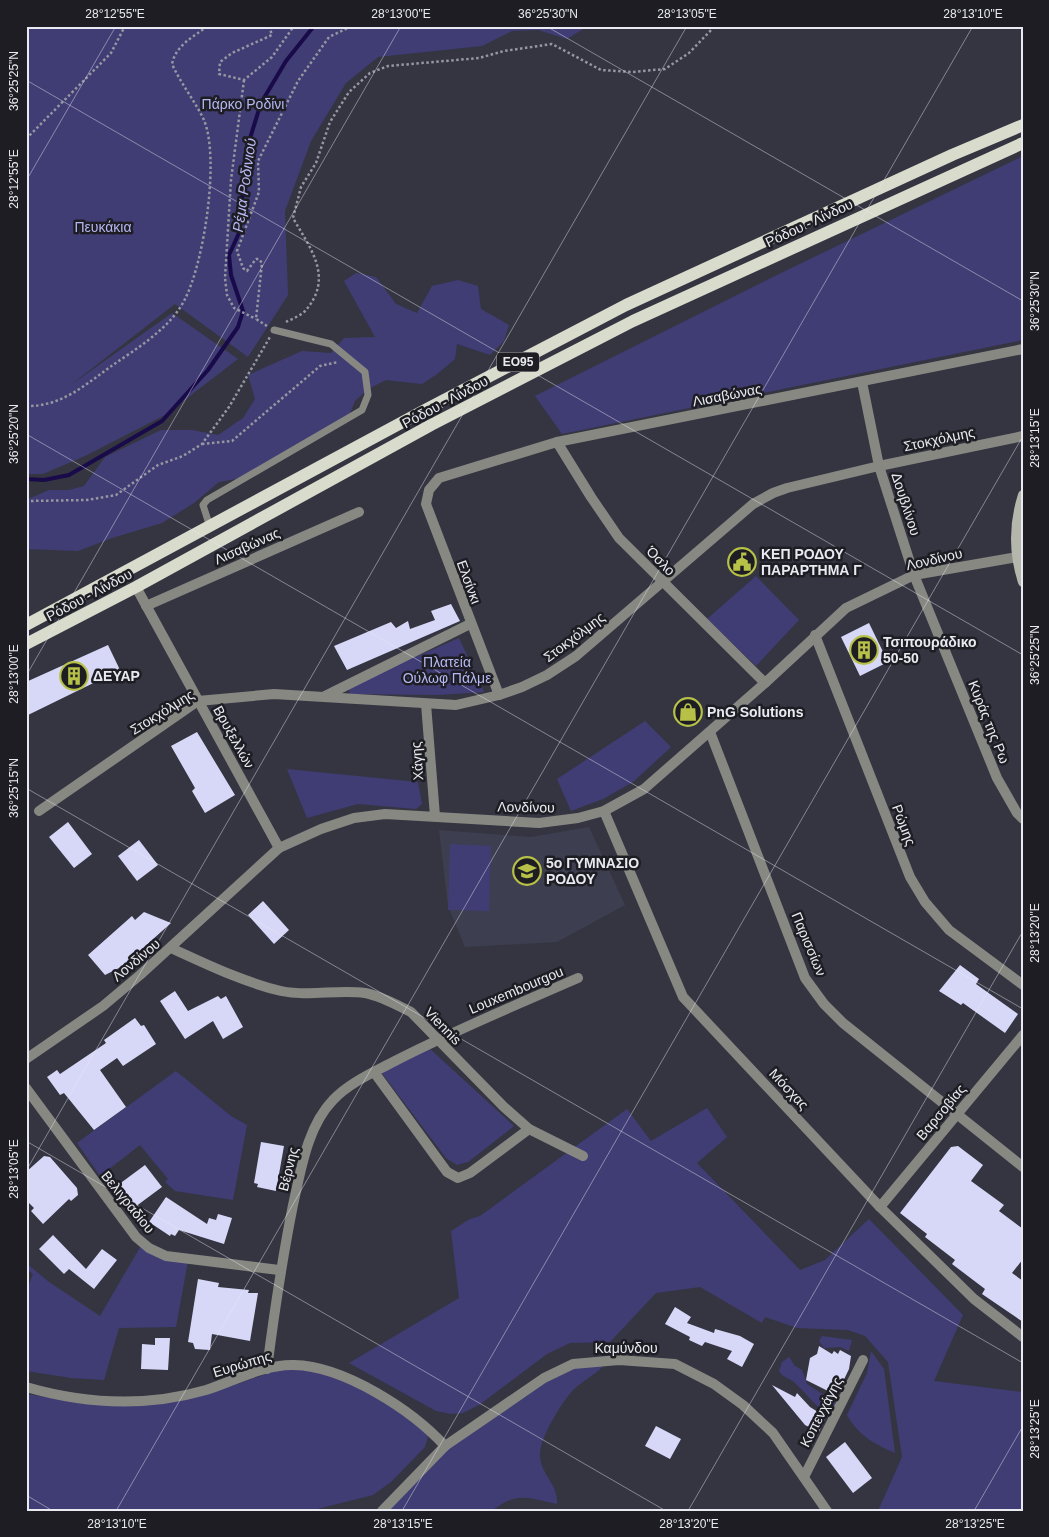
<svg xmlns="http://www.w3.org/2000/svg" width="1049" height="1537" viewBox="0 0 1049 1537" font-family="Arial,sans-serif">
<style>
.built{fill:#3d3e50}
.green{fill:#403d75}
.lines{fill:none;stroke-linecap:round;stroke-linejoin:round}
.stream{stroke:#190a4a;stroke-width:4}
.building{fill:#d7d8f8}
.path{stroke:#9697a1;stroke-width:2.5;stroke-dasharray:2.5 2.5;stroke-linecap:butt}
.service{stroke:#878882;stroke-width:7}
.minor{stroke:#878882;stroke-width:10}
.secondary{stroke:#b5b7ad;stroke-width:10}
.primary{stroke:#d9dbcd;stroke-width:12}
.ticks{fill:none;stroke:#e9e9f1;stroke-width:1;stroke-opacity:0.45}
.labels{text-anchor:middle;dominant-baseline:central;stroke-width:5;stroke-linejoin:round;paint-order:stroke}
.shield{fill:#1d1d23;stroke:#acacb3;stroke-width:1}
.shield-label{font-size:12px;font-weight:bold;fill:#e9e9f1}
.park-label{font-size:14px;fill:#b6b8f3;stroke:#1d1d23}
.street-label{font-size:14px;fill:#e9e9f1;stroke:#1d1d23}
.poi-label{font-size:14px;font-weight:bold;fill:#e9e9f1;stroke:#1d1d23;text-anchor:start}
.water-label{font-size:15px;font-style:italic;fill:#b8b9f4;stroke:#1d1d23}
.neatline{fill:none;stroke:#e9e9f1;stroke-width:2}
.ticks-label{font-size:12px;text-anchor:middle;fill:#e9e9f1}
</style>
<rect width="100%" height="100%" fill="#343541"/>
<path class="built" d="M 589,827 L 625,905 L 557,942 L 465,947 L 448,906 L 439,830 L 531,837 Z"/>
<g class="green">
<path d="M 26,26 L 588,26 L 567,39 L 538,30 L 512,31 L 482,46 L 378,57 L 346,83 L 311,141 L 285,211 L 288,295 L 248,357 L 175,304 L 68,387 L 172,313 L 238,359 L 165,415 L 85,456 L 43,474 L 26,474 Z"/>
<path d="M 1023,156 L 1023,340 L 562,434 L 535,396 L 779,274 Z"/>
<path d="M 356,273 L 376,277 L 396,304 L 417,313 L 432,286 L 458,280 L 478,286 L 481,309 L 509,325 L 504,341 L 490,355 L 457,344 L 455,359 L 436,375 L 422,384 L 386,380 L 368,389 L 355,401 L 348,418 L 247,477 L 219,482 L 194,503 L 162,523 L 112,538 L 78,551 L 26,549 L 26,500 L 49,490 L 69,490 L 84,486 L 105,457 L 161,430 L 192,430 L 218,435 L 243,418 L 255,399 L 248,375 L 302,351 L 331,353 L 344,338 L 375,337 L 344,281 Z"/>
<path d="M 756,576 L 799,620 L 756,666 L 707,619 Z"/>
<path d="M 459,638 L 484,692 L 439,695 L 350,694 L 348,686 Z"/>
<path d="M 645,721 L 671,747 L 633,782 L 603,799 L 571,811 L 557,779 Z"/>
<path d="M 287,769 L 418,782 L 422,804 L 416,809 L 358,804 L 307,818 Z"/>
<path d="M 450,844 L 491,846 L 489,911 L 448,910 Z"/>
<path d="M 429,1048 L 514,1126 L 468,1162 L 457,1165 L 446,1158 L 381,1072 Z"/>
<path d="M 176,1071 L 231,1116 L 247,1125 L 233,1200 L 175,1191 L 165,1182 L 168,1179 L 140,1145 L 100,1176 L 77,1143 Z"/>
<path d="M 707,1108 L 727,1137 L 697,1163 L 800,1270 L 825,1260 L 869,1219 L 963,1315 L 934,1381 L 1023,1392 L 1023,1511 L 878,1511 L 902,1457 L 888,1362 L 865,1336 L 848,1330 L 797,1328 L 765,1317 L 762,1323 L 700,1287 L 656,1293 L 610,1342 L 570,1343 L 547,1354 L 479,1405 L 463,1413 L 451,1414 L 436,1411 L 349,1363 L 459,1298 L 451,1231 L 470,1219 L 480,1216 L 627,1109 L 651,1141 Z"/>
<path d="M 142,1244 L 188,1261 L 176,1327 L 119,1328 L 104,1380 L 71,1378 L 26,1371 L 26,1292 L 33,1274 L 26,1269 L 26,1263 L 49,1282 L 100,1316 Z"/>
<path d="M 822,1336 L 852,1340 L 849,1351 L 840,1347 L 824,1348 L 819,1341 Z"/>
<path d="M 871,1351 L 884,1369 L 895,1453 C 875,1445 857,1434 847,1415 L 867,1373 Z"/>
<path d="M 612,1355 C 603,1371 586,1378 573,1390 C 562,1402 544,1432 541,1447 C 535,1472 559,1482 557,1504 C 529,1498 516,1491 492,1511 L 383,1511 L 468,1430 L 576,1360 Z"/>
<path d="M 789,1357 L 795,1366 L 802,1370 L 807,1384 L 836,1403 L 830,1415 C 815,1407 807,1394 795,1383 C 789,1378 782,1377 779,1371 L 782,1362 Z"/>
<path d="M 309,1366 L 402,1403 L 429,1433 L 425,1447 L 391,1482 L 373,1495 L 309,1511 L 26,1511 L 26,1394 L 91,1404 L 231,1386 L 281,1369 Z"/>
</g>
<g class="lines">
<path class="stream" d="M 26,479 L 44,480 L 69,475 L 162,421 L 208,370 L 238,327 L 243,311 L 231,275 L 229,255 L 239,233 L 247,148 L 261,103 L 286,61 L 314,26"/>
</g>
<g class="building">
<path d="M 451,604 L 460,621 L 347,670 L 334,646 L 391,622 L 396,628 L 408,621 L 410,629 L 435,620 L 431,611 Z"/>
<path d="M 869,623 L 888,662 L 860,676 L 841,637 Z"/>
<path d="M 108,645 L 120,670 L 26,716 L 26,682 Z"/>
<path d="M 197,732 L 235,795 L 205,813 L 192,791 L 195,788 L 171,746 Z"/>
<path d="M 68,822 L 92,854 L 74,868 L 49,837 Z"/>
<path d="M 139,840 L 158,865 L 137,881 L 118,856 Z"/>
<path d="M 263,901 L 289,930 L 274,944 L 248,915 Z"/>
<path d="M 144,912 L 171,923 L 123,966 L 105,975 L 88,955 L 132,916 L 135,920 Z"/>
<path d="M 960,965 L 979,979 L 976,984 L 1018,1014 L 1005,1033 L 963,1003 L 961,1005 L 939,991 Z"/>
<path d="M 175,991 L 188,1011 L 218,996 L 221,999 L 226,996 L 243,1027 L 223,1039 L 213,1021 L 185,1039 L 160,1001 Z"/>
<path d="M 135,1018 L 141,1026 L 144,1025 L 156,1044 L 123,1066 L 117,1058 L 100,1070 L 126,1107 L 94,1130 L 64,1093 L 60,1095 L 47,1077 L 57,1070 L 60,1074 L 106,1043 L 104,1040 Z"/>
<path d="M 261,1142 L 284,1146 L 276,1191 L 257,1187 L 258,1184 L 254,1183 Z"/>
<path d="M 958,1146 L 983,1165 L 971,1181 L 1004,1205 L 999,1211 L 1023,1229 L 1023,1259 L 1012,1273 L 1023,1281 L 1023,1322 L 982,1294 L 985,1289 L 952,1264 L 955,1260 L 925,1237 L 927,1234 L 900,1213 L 951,1147 Z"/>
<path d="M 44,1156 L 50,1157 L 77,1188 L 78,1195 L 71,1201 L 69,1199 L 43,1224 L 31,1211 L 34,1208 L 26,1200 L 26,1172 Z"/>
<path d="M 145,1165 L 162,1187 L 135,1207 L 118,1185 Z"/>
<path d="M 166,1197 L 207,1224 L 209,1218 L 216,1220 L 218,1214 L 232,1218 L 224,1244 L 179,1230 L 175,1236 L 171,1234 L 170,1236 L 149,1222 Z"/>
<path d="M 53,1235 L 86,1269 L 102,1249 L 117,1260 L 94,1289 L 69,1269 L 64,1274 L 39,1249 Z"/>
<path d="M 198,1279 L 219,1283 L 218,1287 L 249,1290 L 248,1293 L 258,1293 L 250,1341 L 212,1334 L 210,1350 L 195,1349 L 193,1343 L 188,1342 Z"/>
<path d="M 675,1307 L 691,1317 L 687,1323 L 714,1333 L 715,1329 L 740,1336 L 754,1344 L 742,1367 L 727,1359 L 732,1351 L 705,1342 L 702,1346 L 689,1340 L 690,1337 L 665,1324 Z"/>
<path d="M 155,1338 L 170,1338 L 168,1370 L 141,1369 L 142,1344 L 155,1345 Z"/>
<path d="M 819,1346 L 832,1354 L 834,1351 L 838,1354 L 840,1350 L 851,1356 L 849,1369 L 838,1392 L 834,1390 L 832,1393 L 806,1380 L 810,1358 L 817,1354 Z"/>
<path d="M 772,1385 L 795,1397 L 797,1393 L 810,1407 L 826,1417 L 819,1432 L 805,1425 Z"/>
<path d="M 656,1426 L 681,1439 L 670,1459 L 645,1446 Z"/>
<path d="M 845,1442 L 872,1478 L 853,1493 L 826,1457 Z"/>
</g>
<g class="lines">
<g class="path">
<path d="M 269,26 L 272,35 L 232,53 L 220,62 L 219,74 L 244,80 L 272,57 L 294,26"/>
<path d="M 244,80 L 231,180 L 225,278 L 227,295 L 234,308 L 256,319"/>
<path d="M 26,139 L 111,53 L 125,26"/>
<path d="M 286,322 C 292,319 302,315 306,310 C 334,277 310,248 293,218 L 301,187 L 316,163 L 330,122 L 349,92 L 370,73 L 388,66 L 479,58 L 504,51 L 552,44 L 601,70 L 632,72 L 665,69 L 689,53 L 715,26"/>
<path d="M 267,326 L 256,319 L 262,263 L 259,259 L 256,259 L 247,271 L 243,268 L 237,251 L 259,192 L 258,161 L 298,81 L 329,37 L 352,26"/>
<path d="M 26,406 C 60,407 84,386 110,367 C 136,349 171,328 185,299 C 204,262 220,159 204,120 C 195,101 181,84 172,64 C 176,45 193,37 208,26"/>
<path d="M 202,444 L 232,441 L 320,366 L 338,362"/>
<path d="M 26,501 L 87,500 L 116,495 L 158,465 L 183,456 L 202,444 L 229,407 L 270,337"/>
</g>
<path class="service" d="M 210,527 L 203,505 L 207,500 L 362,410 L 368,395 L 365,372 L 331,344 L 274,330"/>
<g class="minor">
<path d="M 862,382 L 879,466 L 914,575 L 997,778 L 1017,813 L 1023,819"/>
<path d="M 557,442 L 591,497 L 619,538 L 765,683"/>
<path d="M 136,587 L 279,848"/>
<path d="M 146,606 L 359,512"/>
<path d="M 815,635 L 910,877 L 925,902 L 949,930 L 1023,985"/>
<path d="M 499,695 L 426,504 L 429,490 L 439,478 L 557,442 L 1023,349"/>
<path d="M 325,696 L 470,624"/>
<path d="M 426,704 L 435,816"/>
<path d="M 710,732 L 805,978 L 824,1004 L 843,1023 L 1023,1167"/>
<path d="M 39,811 L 198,701 L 274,694 L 456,705 L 499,695 L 522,687 L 547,675 L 576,656 L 753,504 L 773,493 L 787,488 L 879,466 L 1023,436"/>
<path d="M 604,811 L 683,997 L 880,1207 L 974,1299 L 1023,1337"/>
<path d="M 171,948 C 206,964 243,982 281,991 C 309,997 337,989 365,993 C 381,996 397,1005 411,1012 L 504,1107 L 529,1129 L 583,1156"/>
<path d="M 26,1059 L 103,1006 L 140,975 L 279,848 L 321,829 L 354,818 L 385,814 L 539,823 L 578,818 L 604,811 L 644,789 L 765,683 L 846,608 L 914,575 L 1023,556"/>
<path d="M 374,1072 L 447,1172 L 458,1178 L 470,1173 L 529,1129"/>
<path d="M 26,1088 L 136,1237 L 149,1248 L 166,1256 L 279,1270"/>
<path d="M 880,1207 L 1023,1035"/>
<path d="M 267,1369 C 274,1314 282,1260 293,1205 C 301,1170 307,1127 333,1100 C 349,1083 372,1073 393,1062 C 453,1031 516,1005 578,978"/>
<path d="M 26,1387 C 85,1404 147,1407 206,1390 C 234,1381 265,1364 294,1365 C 344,1366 412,1410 445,1446"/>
<path d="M 804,1477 L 863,1360"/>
<path d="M 382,1511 L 445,1446 L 544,1378 L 573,1364 L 619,1360 L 675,1364 L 714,1384 L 743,1405 L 773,1433 L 827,1511"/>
</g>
<path class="secondary" d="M 1023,495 C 1014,523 1014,554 1023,582"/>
<g class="primary">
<path d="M 26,625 L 425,410 L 626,305 L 952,155 L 1023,125"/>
<path d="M 26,644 L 136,587 L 431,425 L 633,321 L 1023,143"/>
</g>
</g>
<path class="ticks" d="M 546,26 L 1023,301M 26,80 L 1023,655M 26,181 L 116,26M 26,434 L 1023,1009M 26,676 L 401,26M 26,788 L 1023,1363M 26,1141 L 666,1511M 26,1171 L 687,26M 26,1495 L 53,1511M 116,1511 L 973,26M 402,1511 L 1023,436M 688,1511 L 1023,931M 974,1511 L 1023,1426"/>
<defs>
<symbol id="civic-ring" viewBox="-11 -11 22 22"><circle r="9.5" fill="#1d1d23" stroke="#b7c148" stroke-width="1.5"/><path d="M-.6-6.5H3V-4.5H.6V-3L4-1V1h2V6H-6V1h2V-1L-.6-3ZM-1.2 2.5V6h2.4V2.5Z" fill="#b7c148"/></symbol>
<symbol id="building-ring" viewBox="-11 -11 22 22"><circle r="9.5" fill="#1d1d23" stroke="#b7c148" stroke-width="1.5"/><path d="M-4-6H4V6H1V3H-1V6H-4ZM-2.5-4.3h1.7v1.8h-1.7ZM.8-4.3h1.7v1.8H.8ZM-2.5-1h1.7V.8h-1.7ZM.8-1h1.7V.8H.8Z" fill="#b7c148"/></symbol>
<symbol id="shop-ring" viewBox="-11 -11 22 22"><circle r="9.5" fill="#1d1d23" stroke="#b7c148" stroke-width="1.5"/><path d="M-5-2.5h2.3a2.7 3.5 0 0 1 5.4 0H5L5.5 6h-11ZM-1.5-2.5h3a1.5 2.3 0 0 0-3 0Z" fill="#b7c148"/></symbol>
<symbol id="school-ring" viewBox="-11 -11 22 22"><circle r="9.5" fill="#1d1d23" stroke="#b7c148" stroke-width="1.5"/><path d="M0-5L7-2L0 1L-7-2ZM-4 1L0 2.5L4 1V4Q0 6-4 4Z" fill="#b7c148"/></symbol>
</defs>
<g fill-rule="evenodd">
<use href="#civic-ring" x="726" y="546" width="32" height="32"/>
<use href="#building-ring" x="848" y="634" width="32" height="32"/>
<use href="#building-ring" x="58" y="660" width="32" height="32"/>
<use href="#shop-ring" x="672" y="696" width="32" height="32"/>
<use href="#school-ring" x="511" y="855" width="32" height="32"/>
</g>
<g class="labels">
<rect class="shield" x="497" y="352.5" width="42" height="19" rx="4"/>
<g class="shield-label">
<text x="518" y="362">ΕΟ95</text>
</g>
<g class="park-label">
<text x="243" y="104">Πάρκο Ροδίνι</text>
<text x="103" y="227">Πευκάκια</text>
<text x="447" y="662">Πλατεία<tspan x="447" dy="16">Ούλωφ Πάλμε</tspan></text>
</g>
<g class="street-label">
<text transform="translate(809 223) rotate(-25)">Ρόδου - Λίνδου</text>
<text transform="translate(727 395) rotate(-11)">Λισαβώνας</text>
<text transform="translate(445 402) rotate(-28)">Ρόδου - Λίνδου</text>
<text transform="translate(939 439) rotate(-12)">Στοκχόλμης</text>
<text transform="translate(906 504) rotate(72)">Δουβλίνου</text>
<text transform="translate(247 546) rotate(-24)">Λισαβώνας</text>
<text transform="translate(934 559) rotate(-13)">Λονδίνου</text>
<text transform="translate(661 561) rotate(46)">Όσλο</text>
<text transform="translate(469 582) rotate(70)">Ελσίνκι</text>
<text transform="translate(89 595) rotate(-28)">Ρόδου - Λίνδου</text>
<text transform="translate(574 637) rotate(-37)">Στοκχόλμης</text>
<text transform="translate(162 712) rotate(-32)">Στοκχόλμης</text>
<text transform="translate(989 722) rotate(68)">Κυράς της Ρω</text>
<text transform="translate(234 737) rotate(61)">Βρυξελλών</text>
<text transform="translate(417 761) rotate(-94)">Χάγης</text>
<text transform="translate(526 807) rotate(1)">Λονδίνου</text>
<text transform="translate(904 825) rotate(69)">Ρώμης</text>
<text transform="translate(809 944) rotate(67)">Παρισσίων</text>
<text transform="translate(136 960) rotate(-40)">Λονδίνου</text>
<text transform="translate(516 990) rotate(-23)">Louxembourgou</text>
<text transform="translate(443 1026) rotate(46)">Viennis</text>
<text transform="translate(789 1089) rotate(47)">Μόσχας</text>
<text transform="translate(941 1112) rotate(-50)">Βαρσοβίας</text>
<text transform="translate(288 1169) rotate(-76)">Βέρνης</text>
<text transform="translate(128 1202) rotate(51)">Βελιγραδίου</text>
<text x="626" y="1348">Καμύνδου</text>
<text transform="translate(242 1364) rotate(-17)">Ευρώπης</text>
<text transform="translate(821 1412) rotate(-63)">Κοπενχάγης</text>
</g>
<g class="poi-label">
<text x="761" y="554">ΚΕΠ ΡΟΔΟΥ<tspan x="761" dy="16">ΠΑΡΑΡΤΗΜΑ Γ</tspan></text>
<text x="883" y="642">Τσιπουράδικο<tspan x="883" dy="16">50-50</tspan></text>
<text x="93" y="676">ΔΕΥΑΡ</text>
<text x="707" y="712">PnG Solutions</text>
<text x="546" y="863">5ο ΓΥΜΝΑΣΙΟ<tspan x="546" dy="16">ΡΟΔΟΥ</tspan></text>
</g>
<g class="water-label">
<text transform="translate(244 185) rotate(-82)">Ρέμα Ροδινιού</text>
</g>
</g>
<rect width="1049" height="1537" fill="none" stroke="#1d1d23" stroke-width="55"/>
<rect x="28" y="28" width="994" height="1482" class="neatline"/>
<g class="ticks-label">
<text x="115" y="18">28°12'55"E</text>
<text x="401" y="18">28°13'00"E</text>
<text x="548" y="18">36°25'30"N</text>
<text x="687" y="18">28°13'05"E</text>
<text x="973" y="18">28°13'10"E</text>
<text transform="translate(14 81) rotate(-90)" y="4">36°25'25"N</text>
<text transform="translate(14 179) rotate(-90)" y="4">28°12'55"E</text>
<text transform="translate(1035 301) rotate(-90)" y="4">36°25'30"N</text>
<text transform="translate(14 434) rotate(-90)" y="4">36°25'20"N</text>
<text transform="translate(1035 438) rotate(-90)" y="4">28°13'15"E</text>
<text transform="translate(1035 655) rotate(-90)" y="4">36°25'25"N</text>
<text transform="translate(14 674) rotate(-90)" y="4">28°13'00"E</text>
<text transform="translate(14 788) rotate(-90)" y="4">36°25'15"N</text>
<text transform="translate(1035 933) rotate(-90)" y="4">28°13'20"E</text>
<text transform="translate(14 1169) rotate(-90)" y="4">28°13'05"E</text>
<text transform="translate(1035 1429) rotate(-90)" y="4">28°13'25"E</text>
<text x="117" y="1528">28°13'10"E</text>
<text x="403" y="1528">28°13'15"E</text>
<text x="689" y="1528">28°13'20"E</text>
<text x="975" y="1528">28°13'25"E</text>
</g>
</svg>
